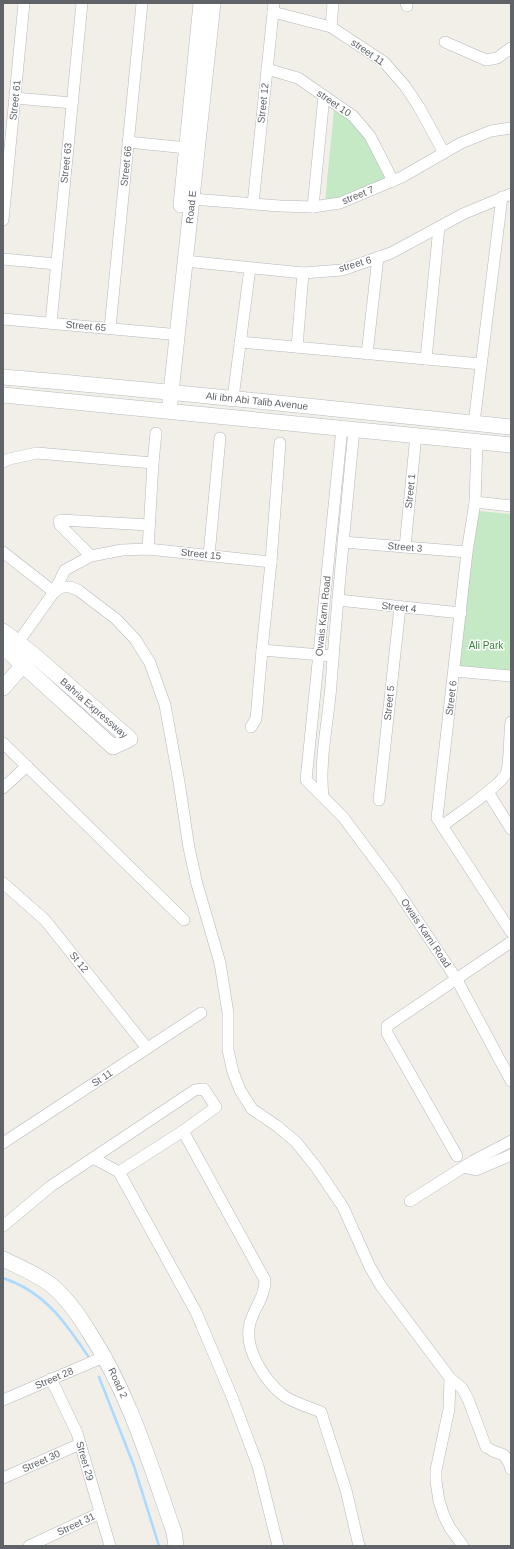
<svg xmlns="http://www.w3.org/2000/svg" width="514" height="1549" viewBox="0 0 514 1549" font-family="Arial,sans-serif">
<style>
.green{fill:#c5e8c5}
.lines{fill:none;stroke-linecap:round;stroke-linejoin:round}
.stream{stroke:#aadaff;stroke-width:2.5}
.street-casing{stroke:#b5b8bc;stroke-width:12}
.secondary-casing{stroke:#b6babf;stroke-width:16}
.street{stroke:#fff;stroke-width:11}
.secondary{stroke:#fff;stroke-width:15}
.labels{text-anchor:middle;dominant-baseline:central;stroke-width:3;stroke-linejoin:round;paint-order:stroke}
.street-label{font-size:10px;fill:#5f6368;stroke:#fff}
.park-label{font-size:10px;fill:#348238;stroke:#fff}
</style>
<rect width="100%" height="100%" fill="#f1efe8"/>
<g class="green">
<path d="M 334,109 L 353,121 L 363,133 L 388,179 L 364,191 L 325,202 Z"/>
<path d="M 478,511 L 511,514 L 511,675 L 458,669 Z"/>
</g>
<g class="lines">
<g class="stream">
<path d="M 3,1278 C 45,1292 65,1322 88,1356"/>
<path d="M 99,1377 L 134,1466 L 159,1546"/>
</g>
<defs>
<g id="street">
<path d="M 406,3 L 407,6"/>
<path d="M 273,12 L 331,27 L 384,62 L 405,86 L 419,107 L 444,153"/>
<path d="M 331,27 L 333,3"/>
<path d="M 445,42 L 486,60 L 497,58 L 511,48"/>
<path d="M 267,69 L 298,78 L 353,116 L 370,136 L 393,181"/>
<path d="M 15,98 L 72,103"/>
<path d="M 128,142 L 187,148"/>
<path d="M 192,199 L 280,206 L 313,207 L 340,203 L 402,177 L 461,143 L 491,131 L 511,128"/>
<path d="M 253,204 L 274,3"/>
<path d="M 313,207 L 324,96"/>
<path d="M 3,220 L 24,3"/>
<path d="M 3,259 L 56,264"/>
<path d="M 185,261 L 303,273 L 342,270 L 391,253 L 463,214 L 511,194"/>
<path d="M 3,319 L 169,334"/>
<path d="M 51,323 L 82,3"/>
<path d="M 110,328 L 142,3"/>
<path d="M 240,342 L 481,364"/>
<path d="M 297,347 L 303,273"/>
<path d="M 367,354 L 378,257"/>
<path d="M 426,359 L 439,227"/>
<path d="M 233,398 L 250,268"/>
<path d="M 474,423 L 502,197"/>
<path d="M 342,428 L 306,780 L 343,817 L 393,884 L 457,980 L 511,1081"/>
<path d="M 477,442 L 475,502 L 467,552 L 437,818 L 511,932"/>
<path d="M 3,462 L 9,459 L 37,453 L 153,463"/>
<path d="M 475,502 L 511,506"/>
<path d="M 343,542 L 467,552"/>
<path d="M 405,547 L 416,435"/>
<path d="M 148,549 L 153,463 L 156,433"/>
<path d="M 3,552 L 54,592 L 65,570 L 91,556 L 122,550 L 148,549 L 271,562 L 262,650 L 333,656"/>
<path d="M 209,555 L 220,438"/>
<path d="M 91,556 L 60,525 L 59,521 L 61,520 L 149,525"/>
<path d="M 271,562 L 280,443"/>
<path d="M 338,600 L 461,613"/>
<path d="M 14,648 L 54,592 L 62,587 L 70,587 L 78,590 L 116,619 L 135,639 L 150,663 L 165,705 L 179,782 L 189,848 L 197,884 L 220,963 L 228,1013 L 228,1050 L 233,1072 L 240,1090 L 252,1109 L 277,1126 L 296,1142 L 316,1167 L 343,1207 L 370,1267 L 381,1286 L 450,1378 L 449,1409 L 436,1470 L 436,1481 L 439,1501 L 444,1516 L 450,1528 L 463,1546"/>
<path d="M 454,671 L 511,676"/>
<path d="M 251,727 L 256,719 L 262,650"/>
<path d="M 3,743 L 184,920"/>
<path d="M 3,788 L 27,766"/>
<path d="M 488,792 L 511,829"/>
<path d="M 323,797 C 319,760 328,723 331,685 C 337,600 346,514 354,429"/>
<path d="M 379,800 L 400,607"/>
<path d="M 442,826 C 455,816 504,784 507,771 C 510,757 509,737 511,722"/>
<path d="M 3,883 L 45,920 L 147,1048"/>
<path d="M 183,1131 L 265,1280 C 265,1297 254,1308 250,1323 C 243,1348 265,1381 284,1396 C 294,1403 309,1407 321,1412 L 346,1490 L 359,1546"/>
<path d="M 3,1143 L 201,1013"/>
<path d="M 457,1156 L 387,1033 L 387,1026 L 511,942"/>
<path d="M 93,1158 L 119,1172 L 196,1312 L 232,1397 L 258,1466 L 278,1546"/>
<path d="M 464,1167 L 476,1170 L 511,1155"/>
<path d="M 410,1201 L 473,1161 L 511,1141"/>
<path d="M 3,1226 L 51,1186 L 195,1090 L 204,1089 L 216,1107 L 183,1131 L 119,1172"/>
<path d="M 450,1378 L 462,1388 L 468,1399 L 486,1447 L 493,1451 L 504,1455 L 509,1463 L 511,1469"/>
<path d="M 51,1379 L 77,1433 L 110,1546"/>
<path d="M 3,1400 L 106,1356"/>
<path d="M 3,1478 L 80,1444"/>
<path d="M 29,1546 L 100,1513"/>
</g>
<g id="secondary">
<path d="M 181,205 L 201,3"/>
<path d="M 3,377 C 173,391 342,410 511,427"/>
<path d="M 3,395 L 511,445"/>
<path d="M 170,402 L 213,3"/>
<path d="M 3,631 L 33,654 L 130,739 L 113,747 L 3,647"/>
<path d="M 3,688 L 30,657"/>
<path d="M 3,1259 C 19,1267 37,1274 51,1285 C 67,1298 78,1314 89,1332 C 129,1393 150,1464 174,1532 L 176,1546"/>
</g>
</defs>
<use href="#street" class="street-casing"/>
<use href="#secondary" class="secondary-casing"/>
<use href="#street" class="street"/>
<use href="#secondary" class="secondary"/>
</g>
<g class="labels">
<g class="street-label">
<text transform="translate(368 52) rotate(35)">street 11</text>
<text transform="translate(15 100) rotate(-84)">Street 61</text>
<text transform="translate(263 103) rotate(-84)">Street 12</text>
<text transform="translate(334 103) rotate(35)">street 10</text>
<text transform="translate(66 163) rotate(-84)">Street 63</text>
<text transform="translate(126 166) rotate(-84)">Street 66</text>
<text transform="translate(358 195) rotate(-22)">street 7</text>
<text transform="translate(191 207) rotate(-84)">Road E</text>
<text transform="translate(355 264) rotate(-16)">street 6</text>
<text transform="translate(86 326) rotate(5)">Street 65</text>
<text transform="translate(257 401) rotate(6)">Ali ibn Abi Talib Avenue</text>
<text transform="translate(410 491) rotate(-84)">Street 1</text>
<text transform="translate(405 547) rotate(5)">Street 3</text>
<text transform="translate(201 554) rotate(6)">Street 15</text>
<text transform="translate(399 607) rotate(6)">Street 4</text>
<text transform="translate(323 616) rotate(-84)">Owais Karni Road</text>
<text transform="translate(451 698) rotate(-83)">Street 6</text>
<text transform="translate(389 703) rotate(-84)">Street 5</text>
<text transform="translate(94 708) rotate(41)">Bahria Expressway</text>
<text transform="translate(426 933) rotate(56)">Owais Karni Road</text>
<text transform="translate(79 962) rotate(51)">St 12</text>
<text transform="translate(102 1078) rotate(-33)">St 11</text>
<text transform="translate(54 1378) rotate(-23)">Street 28</text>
<text transform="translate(118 1383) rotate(65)">Road 2</text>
<text transform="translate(41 1461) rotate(-24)">Street 30</text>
<text transform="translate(85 1461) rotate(74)">Street 29</text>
<text transform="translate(76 1524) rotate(-25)">Street 31</text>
</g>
<g class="park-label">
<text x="486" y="645">Ali Park</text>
</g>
</g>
<rect width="514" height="1549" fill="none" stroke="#5f6368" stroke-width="8"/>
</svg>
